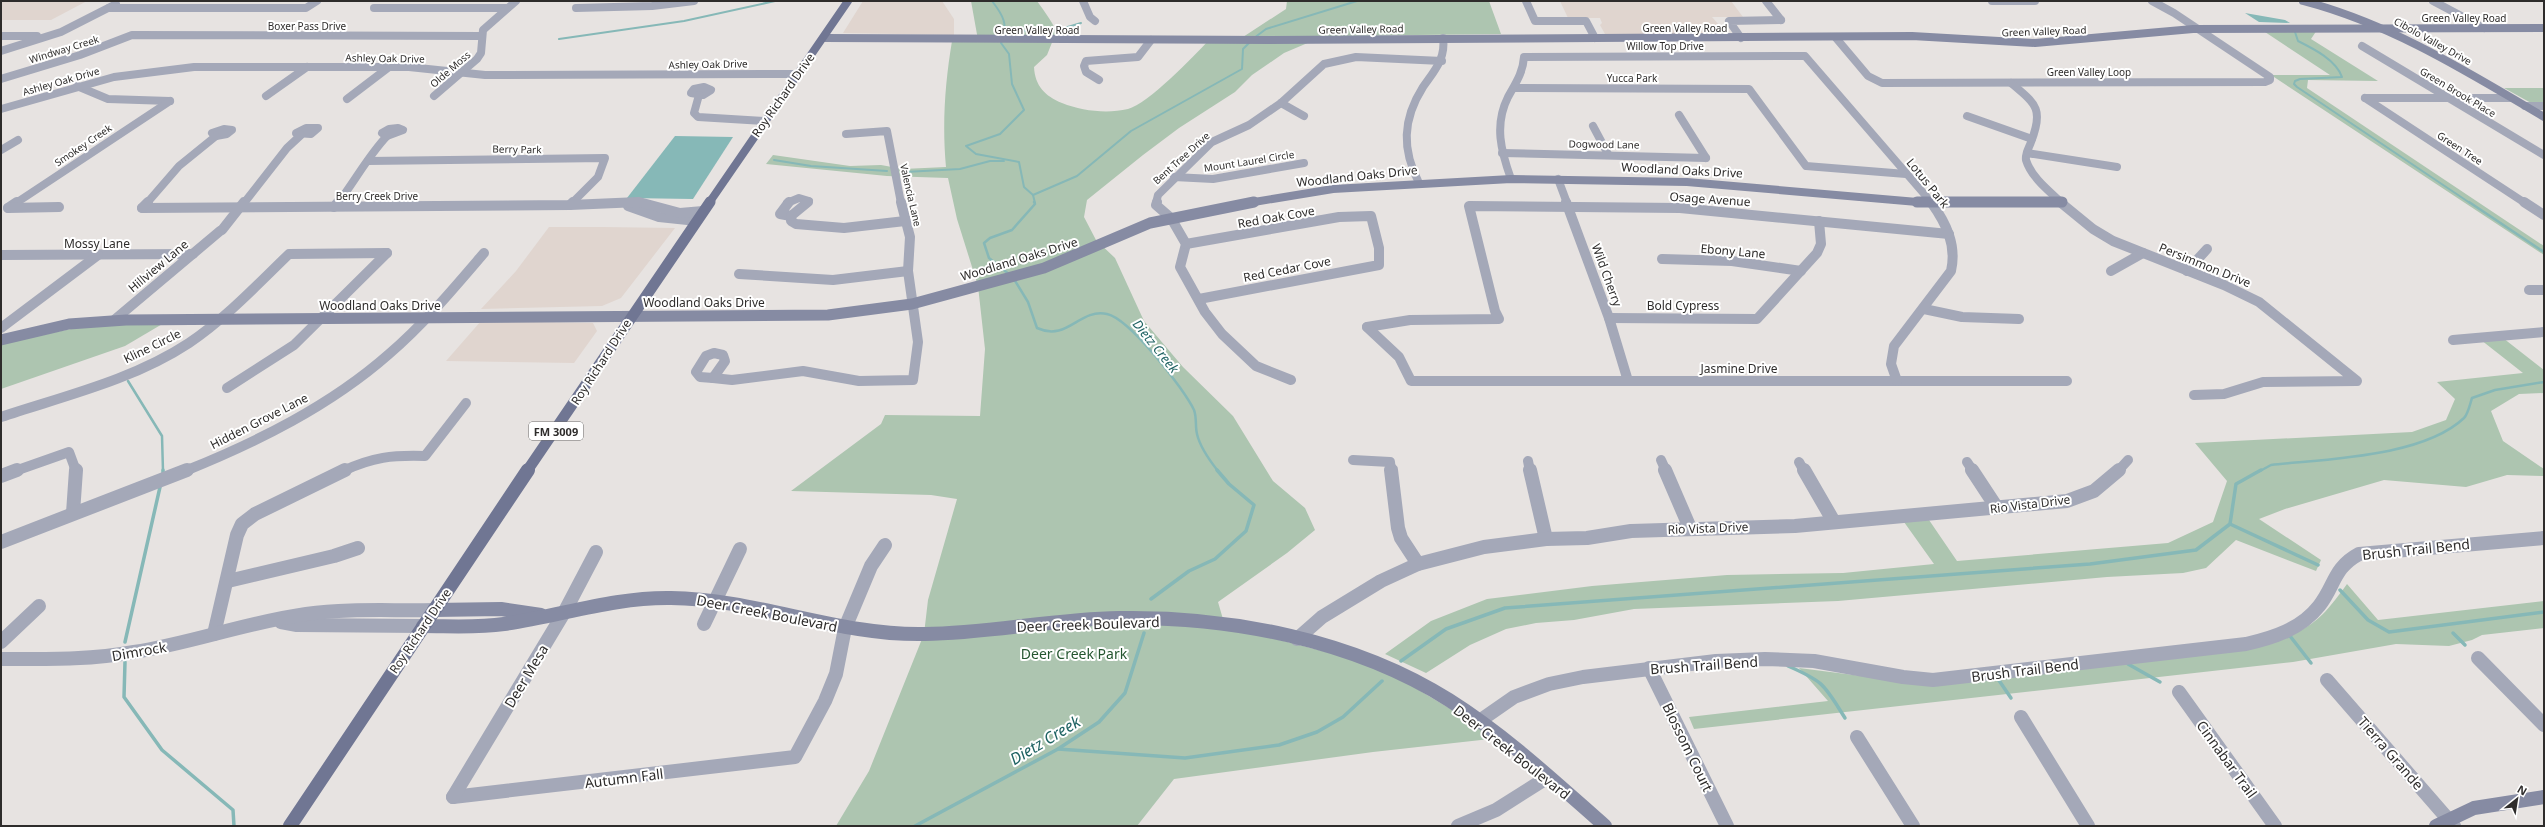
<svg xmlns="http://www.w3.org/2000/svg" width="2545" height="827" viewBox="0 0 2545 827" font-family="'Noto Sans',sans-serif">
<style>
.built{fill:#e0d5cf}
.green{fill:#adc5b0}
.water{fill:#86b8b7}
.lines{fill:none;stroke-linecap:round;stroke-linejoin:round}
.stream-far2{stroke:#86b8b7;stroke-width:2}
.stream-far1{stroke:#86b8b7;stroke-width:2.5}
.stream{stroke:#86b8b7;stroke-width:3.5}
.street-far2{stroke:#a4a8b8;stroke-width:8}
.street-far1{stroke:#a4a8b8;stroke-width:10}
.street{stroke:#a4a8b8;stroke-width:14}
.secondary-far2{stroke:#868ba3;stroke-width:8}
.secondary-far1{stroke:#868ba3;stroke-width:11}
.secondary{stroke:#868ba3;stroke-width:14}
.primary-far2{stroke:#707693;stroke-width:8}
.primary-far1{stroke:#707693;stroke-width:11}
.primary{stroke:#707693;stroke-width:14}
.labels{text-anchor:middle;dominant-baseline:central;stroke-width:4;stroke-linejoin:round;paint-order:stroke}
.far-street-label{font-size:10px;fill:#2e2c2b;stroke:#fff}
.shield{fill:#fff;stroke:#6d6b6b;stroke-width:1}
.shield-label{font-size:11px;font-weight:bold;fill:#2e2c2b}
.street-label{font-size:12px;fill:#2e2c2b;stroke:#fff}
.water-label{font-size:13px;font-style:italic;fill:#1e6262;stroke:#fff}
.near-street-label{font-size:14px;fill:#2e2c2b;stroke:#fff}
.near-park-label{font-size:14px;fill:#255630;stroke:#fff}
.near-water-label{font-size:16px;font-style:italic;fill:#1e6262;stroke:#fff}
</style>
<rect width="100%" height="100%" fill="#e7e3e1"/>
<g class="built">
<path d="M 1,1 L 87,1 L 51,20 L 1,20 Z"/>
<path d="M 863,1 L 942,1 L 954,19 L 954,35 L 843,33 Z"/>
<path d="M 1560,1 L 1731,1 L 1743,17 L 1712,17 L 1727,34 L 1605,34 L 1600,25 L 1602,23 L 1600,18 L 1568,18 Z"/>
<path d="M 549,227 L 603,227 L 675,228 L 621,298 L 602,306 L 481,309 L 516,271 Z"/>
<path d="M 481,321 L 593,323 L 597,331 L 574,363 L 446,361 Z"/>
</g>
<g class="green">
<path d="M 971,1 L 1037,1 C 1044,11 1056,26 1058,37 L 1053,40 L 1047,55 L 1034,67 C 1035,86 1045,96 1062,103 C 1082,111 1107,114 1128,109 C 1148,104 1193,57 1209,40 L 1317,39 L 1284,53 L 1252,75 L 1235,92 L 1179,128 L 1143,155 L 1087,200 L 1084,217 L 1096,240 L 1115,258 L 1144,321 L 1183,367 L 1233,416 L 1273,481 L 1305,508 L 1315,530 L 1287,553 L 1218,602 L 1225,626 L 1377,665 L 1499,738 L 1373,752 L 1174,779 L 1137,826 L 836,826 L 869,771 L 924,634 L 928,600 L 957,499 L 931,495 L 791,491 L 881,424 L 885,415 L 980,416 L 985,349 L 978,286 L 957,219 L 948,178 L 887,176 L 766,164 L 773,155 L 850,166 L 881,165 L 903,169 L 946,167 C 942,124 945,83 952,41 L 978,40 Z"/>
<path d="M 1287,1 L 1489,1 L 1501,34 L 1243,37 L 1286,9 Z"/>
<path d="M 2262,30 L 2317,30 L 2311,39 L 2378,81 L 2308,80 L 2307,88 L 2544,246 L 2544,255 L 2271,75 L 2330,75 Z"/>
<path d="M 2504,88 L 2544,88 L 2544,110 Z"/>
<path d="M 164,323 L 125,346 L 1,389 L 1,343 L 91,325 Z"/>
<path d="M 2503,338 L 2544,370 L 2544,393 L 2519,394 L 2491,411 L 2503,441 L 2544,469 L 2544,476 L 2507,475 L 2466,487 L 2384,480 L 2285,509 L 2259,519 L 2321,560 L 2316,571 L 2236,540 L 2206,568 L 2183,573 L 2107,577 L 1838,601 L 1634,609 L 1574,620 L 1536,623 L 1506,629 L 1470,645 L 1426,673 L 1385,654 L 1431,621 L 1487,599 L 1592,586 L 1727,575 L 1843,573 L 1934,564 L 1904,522 L 1929,520 L 1957,561 L 2168,543 L 2213,522 L 2227,481 L 2195,443 L 2412,432 L 2446,420 L 2455,399 L 2437,382 L 2523,373 L 2481,340 Z"/>
<path d="M 2347,584 L 2378,620 L 2544,601 L 2544,628 L 2482,635 L 2472,640 L 2449,646 L 2396,644 L 2293,662 L 1694,729 L 1689,717 L 1828,701 L 1799,668 L 1932,685 L 2272,643 C 2313,627 2321,620 2347,584 Z"/>
</g>
<g class="water">
<path d="M 2245,13 L 2285,20 L 2290,23 L 2259,22 Z"/>
<path d="M 675,136 L 733,137 L 693,199 L 627,198 Z"/>
</g>
<g class="lines">
<g class="stream-far2">
<path d="M 992,1 C 1003,15 1009,25 1001,43 L 1009,54 L 1012,84 L 1024,110 L 1000,134 L 966,146 L 976,154 L 1019,162 L 1024,187 L 1033,195 L 1035,203"/>
<path d="M 1007,32 L 1061,29 L 1081,23"/>
<path d="M 2295,32 L 2298,41 C 2314,49 2336,60 2342,77 L 2300,79 L 2295,81 L 2294,84 L 2297,87 L 2470,203"/>
<path d="M 1254,38 L 1266,29 L 1357,1"/>
<path d="M 559,39 L 684,21 L 775,1"/>
<path d="M 774,160 L 811,166 L 887,171"/>
<path d="M 905,172 L 960,169 L 990,161 L 1004,161"/>
<path d="M 1033,195 L 1077,176 L 1131,131 L 1242,69 L 1243,49 L 1249,43"/>
</g>
<g class="stream-far1">
<path d="M 2469,202 L 2544,252"/>
<path d="M 1010,275 L 989,258 L 984,243 L 990,238 L 1012,230 L 1035,204 L 1034,202"/>
<path d="M 1014,279 L 1028,302 L 1037,328 C 1068,342 1079,308 1107,314 C 1130,319 1184,389 1194,410 C 1197,418 1195,426 1197,434 C 1200,447 1210,461 1218,471"/>
<path d="M 128,381 L 162,436 L 163,471"/>
<path d="M 2260,471 L 2271,465 C 2326,459 2423,457 2464,418 C 2468,414 2470,404 2472,398 L 2495,390 L 2544,382"/>
</g>
<g class="stream">
<path d="M 163,470 L 163,473"/>
<path d="M 2230,524 L 2318,565"/>
<path d="M 2340,590 L 2368,620 L 2389,632 L 2544,612"/>
<path d="M 1151,599 L 1189,571 L 1215,559 L 1246,531 L 1254,505 L 1229,484 L 1217,470"/>
<path d="M 2453,633 L 2465,645"/>
<path d="M 2290,636 L 2311,663"/>
<path d="M 125,642 L 160,487"/>
<path d="M 1401,661 L 1446,629 L 1505,608 L 2090,564 L 2196,550 L 2230,524 L 2236,484 L 2261,470"/>
<path d="M 125,662 L 124,697 L 162,750 L 233,810 L 234,826"/>
<path d="M 2128,664 L 2160,682"/>
<path d="M 1788,666 C 1825,682 1824,685 1845,718"/>
<path d="M 1998,679 L 2011,698"/>
<path d="M 1058,749 L 1185,758 L 1279,745 L 1317,732 L 1343,717 L 1382,681"/>
<path d="M 915,826 L 1058,749 L 1099,722 L 1125,693 L 1144,633"/>
</g>
<g class="street-far2">
<path d="M 1083,1 L 1090,17 L 1095,21"/>
<path d="M 1526,1 L 1535,21 L 1586,21 L 1595,38"/>
<path d="M 1766,1 L 1781,20"/>
<path d="M 1992,1 L 2035,1"/>
<path d="M 2433,1 L 2484,28"/>
<path d="M 109,8 L 306,8 L 317,1"/>
<path d="M 374,8 L 507,8"/>
<path d="M 576,8 L 652,6 L 694,1"/>
<path d="M 1,36 L 37,36"/>
<path d="M 1741,38 L 1729,21 L 1781,20"/>
<path d="M 1836,38 L 1868,76 L 1882,83 L 2265,82 L 2270,80 L 2270,77 L 2174,13 L 2152,1"/>
<path d="M 2362,46 L 2544,155"/>
<path d="M 1,51 L 61,32 L 116,4"/>
<path d="M 1,79 L 80,55 L 132,35 L 481,36"/>
<path d="M 1099,80 L 1086,72 L 1084,66 L 1086,61 L 1138,57 L 1151,40"/>
<path d="M 2011,83 C 2036,104 2044,109 2031,142 C 2029,148 2025,153 2026,160 C 2031,177 2049,191 2062,203"/>
<path d="M 77,86 L 108,99 L 170,101"/>
<path d="M 704,87 L 711,90 L 703,95 L 691,93 L 694,89 Z"/>
<path d="M 1514,88 L 1749,89 L 1806,166 L 1906,174"/>
<path d="M 699,95 L 694,113 L 698,117 L 764,121"/>
<path d="M 266,96 L 307,67"/>
<path d="M 434,96 L 477,59 L 481,53 L 483,30 L 516,1"/>
<path d="M 2365,98 L 2525,203"/>
<path d="M 2365,98 L 2510,98"/>
<path d="M 347,99 L 389,67"/>
<path d="M 1281,103 L 1304,116"/>
<path d="M 2525,106 L 2544,106"/>
<path d="M 1,109 L 114,77 L 194,67 L 409,67 L 485,75 L 797,74"/>
<path d="M 1679,115 L 1706,158"/>
<path d="M 1967,116 L 2032,139"/>
<path d="M 1593,126 L 1608,154"/>
<path d="M 306,128 L 318,128 L 311,134 L 296,133 Z"/>
<path d="M 398,128 L 403,130 L 387,136 L 382,133 L 389,129 Z"/>
<path d="M 224,129 L 232,130 L 227,134 L 216,136 L 212,133 Z"/>
<path d="M 846,134 L 887,131 L 901,203"/>
<path d="M 1,150 L 18,140"/>
<path d="M 1502,153 L 1706,158"/>
<path d="M 2027,153 L 2117,167"/>
<path d="M 368,161 L 605,158 L 598,177 L 572,203"/>
<path d="M 1174,177 L 1213,179 L 1304,163"/>
<path d="M 1511,179 C 1501,151 1494,125 1508,97 C 1515,84 1523,73 1524,57 L 1805,56 L 1932,203"/>
<path d="M 1558,179 L 1567,203"/>
<path d="M 1419,183 C 1402,150 1402,120 1423,87 C 1434,71 1446,59 1443,38"/>
<path d="M 16,203 L 170,101"/>
<path d="M 147,203 L 179,166 L 216,136"/>
<path d="M 244,203 L 287,148 L 301,135"/>
<path d="M 338,203 C 355,181 368,156 387,136"/>
<path d="M 622,203 L 642,203"/>
<path d="M 787,203 L 799,198 L 809,201 L 807,203"/>
<path d="M 1156,203 L 1158,195 L 1212,142 L 1249,125 L 1281,103 L 1324,64 L 1356,57 L 1442,61"/>
</g>
<g class="street-far1">
<path d="M 789,202 L 780,214 L 791,216"/>
<path d="M 1157,202 L 1156,205 L 1171,218 L 1186,244 L 1180,267 L 1205,312 L 1222,334 L 1256,366 L 1291,380"/>
<path d="M 1566,202 L 1609,318 L 1628,381"/>
<path d="M 2060,202 L 2093,229 L 2113,241 L 2224,285 L 2259,302 L 2357,381 L 2263,382 L 2224,394 L 2194,395"/>
<path d="M 2524,202 L 2544,215"/>
<path d="M 570,205 L 573,202"/>
<path d="M 628,206 L 659,217 L 697,221"/>
<path d="M 334,207 L 338,202"/>
<path d="M 8,208 L 17,202"/>
<path d="M 8,208 L 59,207"/>
<path d="M 142,208 L 570,205 L 639,202 L 680,213 L 703,211"/>
<path d="M 142,208 L 148,202"/>
<path d="M 791,216 L 791,221 L 796,224 L 844,228 L 905,221"/>
<path d="M 791,216 L 808,202"/>
<path d="M 222,230 L 244,202"/>
<path d="M 1186,244 L 1339,217 L 1371,216 L 1379,248 L 1379,265 L 1199,299"/>
<path d="M 1,255 L 193,254"/>
<path d="M 1662,259 L 1732,261 L 1801,271"/>
<path d="M 2111,271 L 2143,253"/>
<path d="M 2187,271 L 2207,249"/>
<path d="M 739,274 L 833,280 L 908,271"/>
<path d="M 2529,290 L 2544,290"/>
<path d="M 1924,309 L 1962,317 L 2019,319"/>
<path d="M 1609,318 L 1757,319 L 1817,253 L 1821,244 L 1819,221"/>
<path d="M 113,321 L 220,231"/>
<path d="M 1367,327 L 1410,320 L 1499,319 L 1495,311 L 1469,206 L 1680,208 L 1949,234"/>
<path d="M 1367,327 L 1399,357 L 1411,381 L 2067,381"/>
<path d="M 1,328 L 98,255"/>
<path d="M 2453,340 L 2544,332"/>
<path d="M 714,353 L 723,355 L 725,361 L 713,378 L 700,377 L 696,372 L 706,356 Z"/>
<path d="M 713,378 L 732,380 L 803,371 L 859,381 L 913,380 L 918,342 L 908,271 L 910,237 L 901,202"/>
<path d="M 1897,381 L 1891,364 L 1894,346 L 1951,271 C 1957,245 1946,223 1931,202"/>
<path d="M 227,388 L 294,345 L 387,253"/>
<path d="M 1,417 C 64,396 133,380 189,343 C 226,318 257,285 289,254 L 387,253"/>
<path d="M 1353,460 L 1390,462 L 1391,471"/>
<path d="M 1661,460 L 1666,471"/>
<path d="M 1528,461 L 1530,471"/>
<path d="M 1799,462 L 1804,471"/>
<path d="M 1967,462 L 1973,471"/>
<path d="M 15,471 L 69,452 L 76,471"/>
<path d="M 185,471 C 257,442 330,406 389,354 C 424,324 454,288 484,253"/>
<path d="M 343,471 C 373,457 392,455 425,456 L 466,403"/>
<path d="M 2118,471 L 2128,460"/>
</g>
<g class="street">
<path d="M 1391,470 L 1398,528 L 1401,538 L 1418,564"/>
<path d="M 1530,470 L 1546,539"/>
<path d="M 1665,470 L 1690,528"/>
<path d="M 1804,470 L 1834,522"/>
<path d="M 1972,470 L 1997,508"/>
<path d="M 1,476 L 17,470"/>
<path d="M 73,513 L 76,470"/>
<path d="M 1,542 L 187,470"/>
<path d="M 228,581 L 334,556 L 358,548"/>
<path d="M 281,622 L 297,625 L 423,626"/>
<path d="M 704,624 L 740,549"/>
<path d="M 214,634 L 237,535 L 242,524 L 255,514 L 345,470"/>
<path d="M 1297,639 L 1322,617 L 1381,581 L 1418,564 L 1484,547 L 1546,539 L 1587,538 L 1631,531 L 1795,526 L 2067,501 L 2094,491 L 2119,470"/>
<path d="M 1,642 L 39,606"/>
<path d="M 2478,658 L 2544,725"/>
<path d="M 1,659 C 46,659 90,660 134,652 C 192,643 248,622 306,614 C 349,608 392,611 434,610"/>
<path d="M 1649,668 L 1727,826"/>
<path d="M 2327,680 L 2454,826"/>
<path d="M 2179,692 L 2275,826"/>
<path d="M 2021,717 L 2088,826"/>
<path d="M 1478,722 L 1514,697 L 1549,684 L 1583,677 L 1716,661 L 1765,659 L 1814,661 L 1903,677 L 1933,680 L 2246,644 C 2273,638 2301,629 2319,606 C 2335,586 2333,568 2359,554 L 2544,538"/>
<path d="M 1857,737 L 1913,826"/>
<path d="M 453,797 L 795,757 L 825,701 L 836,674 L 845,628 L 871,566 L 885,545"/>
<path d="M 453,797 L 565,611 L 596,552"/>
<path d="M 1458,826 L 1496,810 L 1548,777"/>
</g>
<g class="secondary-far2">
<path d="M 2303,1 C 2391,24 2466,71 2544,117"/>
<path d="M 824,38 L 1269,40 L 1912,36 L 2035,43 L 2193,29 L 2544,28"/>
<path d="M 1248,203 L 1333,189 L 1511,179 L 1687,182 L 1929,203"/>
<path d="M 1966,203 L 2062,202"/>
</g>
<g class="secondary-far1">
<path d="M 1917,202 L 2062,202"/>
<path d="M 1,340 L 69,324 L 126,320 L 828,315 L 912,304 L 1044,268 L 1150,223 L 1254,202"/>
</g>
<g class="secondary">
<path d="M 434,610 L 501,609 L 541,615"/>
<path d="M 423,626 C 450,626 477,628 504,624 C 560,616 614,597 671,598 C 757,599 839,636 925,634 C 990,633 1054,619 1119,618 C 1230,616 1354,640 1449,700 C 1506,736 1555,782 1605,826"/>
<path d="M 2436,826 L 2474,808 L 2544,797"/>
</g>
<path class="primary-far2" d="M 709,203 L 848,1"/>
<path class="primary-far1" d="M 527,471 L 710,202"/>
<path class="primary" d="M 290,826 L 528,470"/>
</g>
<g class="labels">
<g class="far-street-label">
<text x="2464" y="18">Green Valley Road</text>
<text x="307" y="26">Boxer Pass Drive</text>
<text x="1685" y="28">Green Valley Road</text>
<text transform="translate(1361 29) rotate(-1)">Green Valley Road</text>
<text x="1037" y="30">Green Valley Road</text>
<text transform="translate(2044 31) rotate(-2)">Green Valley Road</text>
<text transform="translate(2433 41) rotate(29)">Cibolo Valley Drive</text>
<text x="1665" y="46">Willow Top Drive</text>
<text transform="translate(64 49) rotate(-17)">Windway Creek</text>
<text transform="translate(385 58) rotate(1)">Ashley Oak Drive</text>
<text transform="translate(708 64) rotate(-1)">Ashley Oak Drive</text>
<text transform="translate(450 69) rotate(-41)">Olde Moss</text>
<text x="2089" y="72">Green Valley Loop</text>
<text x="1632" y="78">Yucca Park</text>
<text transform="translate(61 81) rotate(-16)">Ashley Oak Drive</text>
<text transform="translate(2458 92) rotate(31)">Green Brook Place</text>
<text transform="translate(1604 144) rotate(1)">Dogwood Lane</text>
<text transform="translate(83 145) rotate(-34)">Smokey Creek</text>
<text transform="translate(2460 148) rotate(33)">Green Tree</text>
<text transform="translate(517 149) rotate(1)">Berry Park</text>
<text transform="translate(1181 158) rotate(-42)">Bent Tree Drive</text>
<text transform="translate(1249 161) rotate(-9)">Mount Laurel Circle</text>
<text transform="translate(911 195) rotate(77)">Valencia Lane</text>
<text x="377" y="196">Berry Creek Drive</text>
</g>
<rect class="shield" x="529" y="422" width="54" height="18" rx="3"/>
<g class="shield-label">
<text x="556" y="431">FM 3009</text>
</g>
<g class="street-label">
<text transform="translate(783 95) rotate(-55)">Roy Richard Drive</text>
<text transform="translate(1682 170) rotate(3)">Woodland Oaks Drive</text>
<text transform="translate(1357 176) rotate(-6)">Woodland Oaks Drive</text>
<text transform="translate(1928 183) rotate(51)">Lotus Park</text>
<text transform="translate(1710 199) rotate(4)">Osage Avenue</text>
<text transform="translate(1276 217) rotate(-10)">Red Oak Cove</text>
<text x="97" y="243">Mossy Lane</text>
<text transform="translate(1733 251) rotate(5)">Ebony Lane</text>
<text transform="translate(1019 259) rotate(-17)">Woodland Oaks Drive</text>
<text transform="translate(2205 265) rotate(22)">Persimmon Drive</text>
<text transform="translate(158 266) rotate(-40)">Hillview Lane</text>
<text transform="translate(1287 269) rotate(-11)">Red Cedar Cove</text>
<text transform="translate(1607 275) rotate(70)">Wild Cherry</text>
<text x="704" y="302">Woodland Oaks Drive</text>
<text x="380" y="305">Woodland Oaks Drive</text>
<text x="1683" y="305">Bold Cypress</text>
<text transform="translate(152 346) rotate(-26)">Kline Circle</text>
<text transform="translate(601 362) rotate(-57)">Roy Richard Drive</text>
<text x="1739" y="368">Jasmine Drive</text>
<text transform="translate(259 421) rotate(-27)">Hidden Grove Lane</text>
<text transform="translate(2030 504) rotate(-7)">Rio Vista Drive</text>
<text transform="translate(1708 528) rotate(-2)">Rio Vista Drive</text>
<text transform="translate(420 631) rotate(-56)">Roy Richard Drive</text>
</g>
<g class="water-label">
<text transform="translate(1156 346) rotate(51)">Dietz Creek</text>
</g>
<g class="near-street-label">
<text transform="translate(2416 549) rotate(-6)">Brush Trail Bend</text>
<text transform="translate(767 613) rotate(11)">Deer Creek Boulevard</text>
<text transform="translate(1088 624) rotate(-2)">Deer Creek Boulevard</text>
<text transform="translate(139 651) rotate(-10)">Dimrock</text>
<text transform="translate(1704 665) rotate(-4)">Brush Trail Bend</text>
<text transform="translate(2025 670) rotate(-7)">Brush Trail Bend</text>
<text transform="translate(526 676) rotate(-59)">Deer Mesa</text>
<text transform="translate(1688 747) rotate(64)">Blossom Court</text>
<text transform="translate(1512 752) rotate(38)">Deer Creek Boulevard</text>
<text transform="translate(2391 753) rotate(49)">Tierra Grande</text>
<text transform="translate(2227 759) rotate(54)">Cinnabar Trail</text>
<text transform="translate(624 778) rotate(-7)">Autumn Fall</text>
</g>
<g class="near-park-label">
<text x="1074" y="653">Deer Creek Park</text>
</g>
<g class="near-water-label">
<text transform="translate(1045 740) rotate(-31)">Dietz Creek</text>
</g>
</g>
<rect width="2545" height="827" fill="none" stroke="#2e2c2b" stroke-width="4"/>
<g transform="translate(2517 799) rotate(30)" stroke="#ffffff" stroke-width="3" paint-order="stroke">
<path d="M0-3L7 15L0 10L-7 15Z" fill="#2e2c2b"/>
<text y="-6" font-size="11" font-weight="bold" text-anchor="middle" fill="#2e2c2b">N</text>
</g>
</svg>
